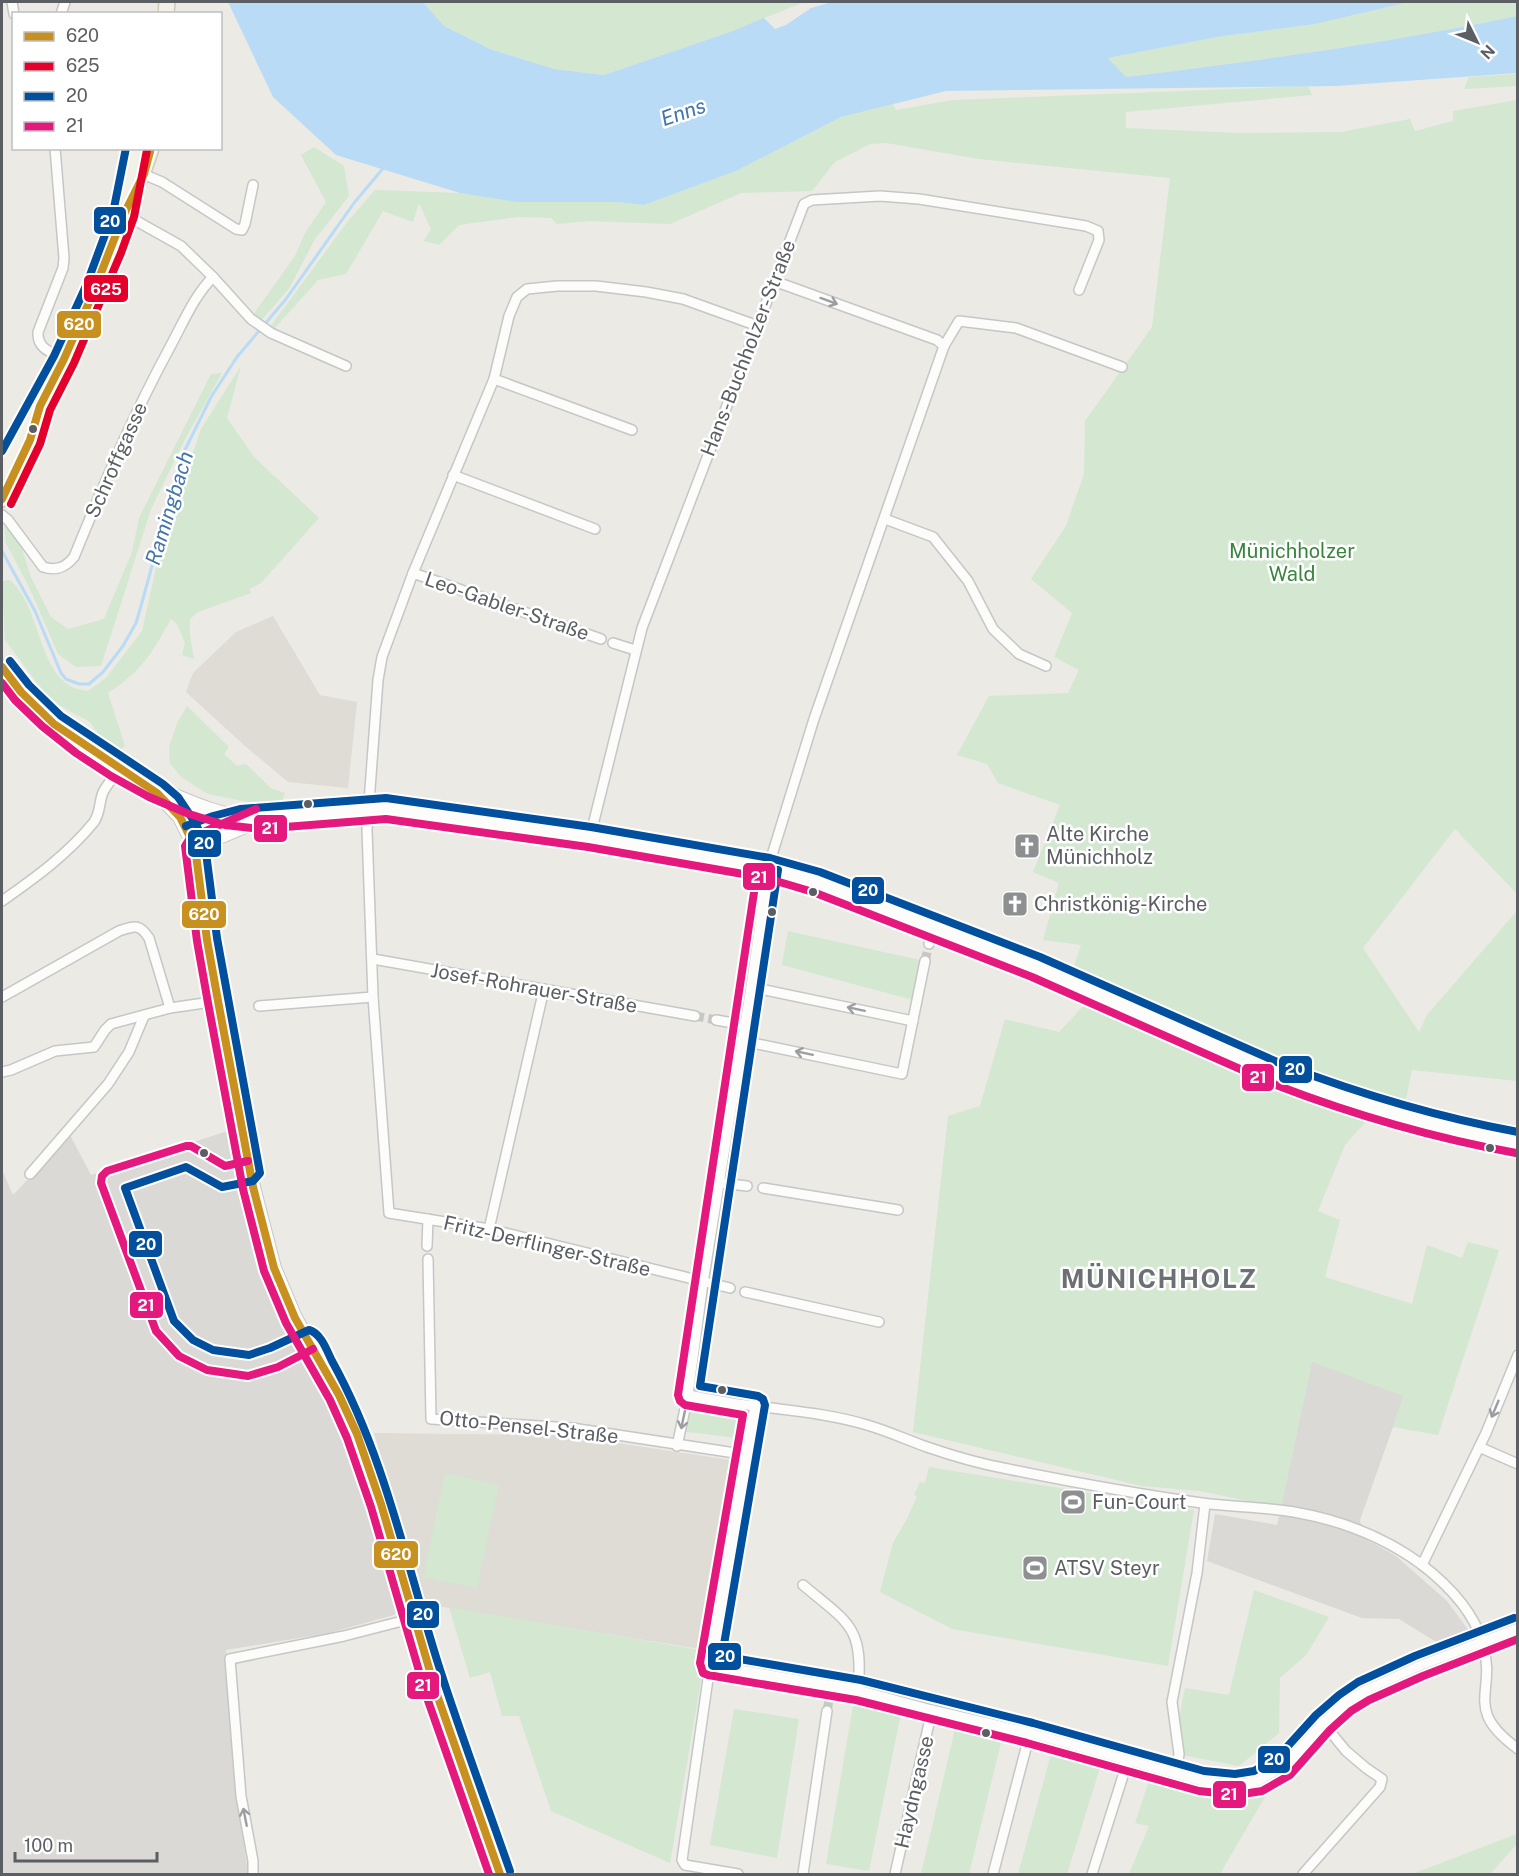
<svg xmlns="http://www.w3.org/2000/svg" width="1519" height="1876" viewBox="0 0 1519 1876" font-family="'Public Sans',sans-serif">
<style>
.industrial{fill:#dbd9d5}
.education{fill:#dedcd5}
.green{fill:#d3e7d1}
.water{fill:#b9dbf5}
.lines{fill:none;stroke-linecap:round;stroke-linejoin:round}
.stream{stroke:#b9dbf5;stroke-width:3}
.street-tunnel{stroke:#c7c7c4;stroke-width:9;stroke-dasharray:9 4.5;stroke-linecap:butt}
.street-casing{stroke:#c6c6c6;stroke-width:12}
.secondary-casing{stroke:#c7c7c7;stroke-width:16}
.primary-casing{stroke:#d2cab4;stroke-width:18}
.street{stroke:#fcfcfb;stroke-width:9}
.secondary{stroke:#fcfcfb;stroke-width:14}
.primary{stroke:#f2f1e8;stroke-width:15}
.bus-1-casing{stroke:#fff;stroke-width:12}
.bus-2-casing{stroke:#fff;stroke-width:12}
.bus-3-casing{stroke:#fff;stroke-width:12}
.bus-4-casing{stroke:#fff;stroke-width:12}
.bus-1{stroke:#c8901e;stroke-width:8}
.bus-2{stroke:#e4002b;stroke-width:8}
.bus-3{stroke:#024f9e;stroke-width:8}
.bus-4{stroke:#e5187d;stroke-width:8}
.oneway{stroke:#9b9da0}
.bus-dot{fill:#5b5e63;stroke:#fff;stroke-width:2}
.labels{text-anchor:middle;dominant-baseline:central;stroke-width:5;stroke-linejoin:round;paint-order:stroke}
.street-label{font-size:20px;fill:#5b5e63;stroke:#fff}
.park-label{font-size:20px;fill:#38853d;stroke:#fff}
.poi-label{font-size:20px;fill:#5b5e63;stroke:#fff;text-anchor:start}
.water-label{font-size:21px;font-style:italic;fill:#4274ae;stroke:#fff}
.district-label{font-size:26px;font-weight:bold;letter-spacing:1.5px;fill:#6c7075;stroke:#fff}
.line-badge{stroke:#fff;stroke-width:2}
.badge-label{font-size:16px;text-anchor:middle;font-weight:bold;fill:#fff}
</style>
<rect width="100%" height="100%" fill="#ebeae5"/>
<g class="industrial">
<path d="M 234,1129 L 262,1260 L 278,1305 L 295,1340 L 322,1384 L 356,1458 L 400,1609 L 394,1615 L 329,1633 L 226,1650 L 234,1771 L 248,1874 L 4,1874 L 2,1869 L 2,1170 L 13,1195 L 70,1135 L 91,1175 Z"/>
<path d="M 1312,1361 L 1404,1396 L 1360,1520 L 1364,1538 L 1396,1556 L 1447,1601 L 1472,1635 L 1446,1648 L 1399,1619 L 1362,1618 L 1207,1561 L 1215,1514 L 1277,1525 Z"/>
</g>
<g class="education">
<path d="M 273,616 L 320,695 L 357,702 L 348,788 L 288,782 L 245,746 L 186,692 L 193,673 L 236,632 Z"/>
<path d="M 374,1433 L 563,1435 L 738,1461 L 706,1650 L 424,1604 Z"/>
</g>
<g class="green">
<path d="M 423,2 L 804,2 L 730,32 L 604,75 L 554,69 L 490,49 L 444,26 Z"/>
<path d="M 1409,2 L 1517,2 L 1517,16 C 1388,43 1257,61 1126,77 L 1108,58 L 1217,37 L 1315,24 Z"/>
<path d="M 1517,74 L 1517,86 L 1464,89 L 1469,77 Z"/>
<path d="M 1308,86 L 1312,95 L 1126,112 L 1126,128 L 1239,133 L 1341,132 L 1410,119 L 1415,131 L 1453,121 L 1453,111 L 1517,100 L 1517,894 L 1455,829 L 1363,948 L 1419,1032 L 1427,1015 L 1517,911 L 1517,1081 L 1412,1070 L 1404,1109 L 1373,1100 L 1367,1120 L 1345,1145 L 1318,1211 L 1340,1220 L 1325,1277 L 1412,1304 L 1427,1245 L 1462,1258 L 1468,1242 L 1499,1250 L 1438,1435 L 1393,1427 L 1403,1396 L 1312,1362 L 1281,1508 L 1200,1491 L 1142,1486 L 913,1432 L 948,1116 L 980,1106 L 1005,1019 L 1059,1032 L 1089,1000 L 1073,970 L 1081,945 L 1043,940 L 1059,883 L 1033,872 L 1060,805 L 998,783 L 987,764 L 957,755 L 989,696 L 1068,693 L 1079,670 L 1054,657 L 1072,613 L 1031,579 L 1066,526 L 1084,474 L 1085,421 L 1152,327 L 1170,178 L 979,159 L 886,143 L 870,144 L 835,162 L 812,191 L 741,193 L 670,224 L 590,221 L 557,224 L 551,218 L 518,217 L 459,225 L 439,245 L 424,241 L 431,229 L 419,203 L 413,222 L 383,211 L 346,274 L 318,280 L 274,329 L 270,327 L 348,221 L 375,190 L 460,193 L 516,202 L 617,202 L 644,205 L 736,171 L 841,117 L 893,104 L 896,110 L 953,100 Z"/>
<path d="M 314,147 L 344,166 L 349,196 L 315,239 L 290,287 L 261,321 L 253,315 L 295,256 L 305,233 L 326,202 L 301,155 Z"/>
<path d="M 241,366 L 227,418 L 254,457 L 319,518 L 261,583 L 249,589 L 251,593 L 198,612 L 190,619 L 190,636 L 194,659 L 182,655 L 185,643 L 177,624 L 171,619 C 152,653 141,672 108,693 L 125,746 L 117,752 L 106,745 L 90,722 L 50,700 L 5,640 L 2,581 L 10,580 C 40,606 37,666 70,686 C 75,689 82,690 88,691 L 106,678 L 142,631 L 160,550 L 201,429 Z"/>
<path d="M 222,373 L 186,437 L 151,509 L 101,666 L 76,667 L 58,654 L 30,589 L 6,543 L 4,522 L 20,543 L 31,577 L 51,617 L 68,629 L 104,619 L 132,552 L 139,518 L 211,374 Z"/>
<path d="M 187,706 L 229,747 L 224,754 L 237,766 L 246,764 L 271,788 L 285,793 L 282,801 L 248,802 L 208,794 L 181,777 L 170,763 L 169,747 L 177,723 Z"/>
<path d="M 788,931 L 920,960 L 917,1001 L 782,965 Z"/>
<path d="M 684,1407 L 748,1418 L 745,1439 L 680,1431 Z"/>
<path d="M 929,1467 L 1194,1510 L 1168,1666 L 952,1629 L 880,1592 L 893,1543 L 908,1517 L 917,1496 L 914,1495 L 920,1482 L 925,1483 Z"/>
<path d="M 445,1473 L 499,1485 L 477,1588 L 423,1577 Z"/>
<path d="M 1254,1590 L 1329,1617 L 1307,1654 L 1280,1678 L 1279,1733 L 1239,1766 L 1172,1753 L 1185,1688 L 1229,1695 Z"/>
<path d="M 449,1607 L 706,1651 L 670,1863 L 551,1811 L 519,1716 L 502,1716 L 490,1672 L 470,1678 Z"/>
<path d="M 853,1706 L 901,1713 L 869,1871 L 826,1864 Z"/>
<path d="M 734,1709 L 799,1719 L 777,1858 L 710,1845 Z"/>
<path d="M 956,1725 L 1003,1734 L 969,1874 L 921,1874 Z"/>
<path d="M 1053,1747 L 1102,1761 L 1067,1874 L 1018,1874 Z"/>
<path d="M 1151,1775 L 1215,1792 L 1249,1791 L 1273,1783 L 1220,1874 L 1129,1874 L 1149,1826 L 1135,1823 Z"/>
<path d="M 1517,1834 L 1517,1844 L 1490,1874 L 1412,1874 Z"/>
</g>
<path class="water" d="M 228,2 L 423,2 L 444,26 L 490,49 L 554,69 L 604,75 L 730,32 L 764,18 L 775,29 L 786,25 L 811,8 L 832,2 L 1409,2 L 1315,24 L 1217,37 L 1108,58 L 1126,77 C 1257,61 1388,43 1517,16 L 1517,73 L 1336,86 L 946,91 L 841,117 L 736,171 L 644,205 L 617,202 L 516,202 L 460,193 L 336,155 L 273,97 Z"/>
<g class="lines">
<path class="stream" d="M 2,551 L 35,611 L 61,673 L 66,679 L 79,684 L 89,684 L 103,672 L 123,646 L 136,623 L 141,606 L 182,456 L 211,397 L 237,357 L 286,299 L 354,203 L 385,166"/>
<g class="street-tunnel">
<path d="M 925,961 L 929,944"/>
<path d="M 695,1016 L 716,1020"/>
<path d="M 827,1711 L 830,1695"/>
</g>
<defs>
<g id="street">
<path d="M 12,2 L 14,14"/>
<path d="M 61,14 L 65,2"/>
<path d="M 55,148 L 64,258 L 63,268 L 38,332 C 37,349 51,352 64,359"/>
<path d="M 138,172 L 162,182 L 236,229 L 242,230 L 245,224 L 253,185"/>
<path d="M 124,214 L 181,246 L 213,277 L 251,319 L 271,333 L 346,366"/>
<path d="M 774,281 L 937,340 L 944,346"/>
<path d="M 494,379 L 632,430"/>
<path d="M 453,475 L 595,529"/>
<path d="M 2,515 L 8,520 L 43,567 C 56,571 65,568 74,557 C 103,486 133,415 170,347 C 183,323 194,296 213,277"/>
<path d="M 885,519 L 933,537 L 968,581 L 993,629 L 1019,654 L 1046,666"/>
<path d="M 413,573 L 601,639"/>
<path d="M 613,643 L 635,650"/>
<path d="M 590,837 L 642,628 L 804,204 L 812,200 L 880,196 L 919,199 L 1086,226 L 1098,231 L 1099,240 L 1079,290"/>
<path d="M 2,901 C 35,878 68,854 94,822 C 100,813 99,805 102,795 C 105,785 115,777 121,768"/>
<path d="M 929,944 L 933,928"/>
<path d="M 373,959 L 695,1016"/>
<path d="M 751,987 L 913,1021"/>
<path d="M 2,997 L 119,931 C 134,926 139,923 149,938 L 170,1008"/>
<path d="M 259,1006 L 373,997"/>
<path d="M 716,1020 L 745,1025"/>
<path d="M 743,1041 L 902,1074 L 925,961"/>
<path d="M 2,1072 L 11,1070 L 55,1051 L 94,1047 L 105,1030 L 111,1024 L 170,1008 L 218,1001"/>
<path d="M 30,1174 L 108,1084 L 129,1052 L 144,1016"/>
<path d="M 721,1183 L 747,1186"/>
<path d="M 763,1188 L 898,1210"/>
<path d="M 489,1229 L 544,989"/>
<path d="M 427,1246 L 428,1219"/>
<path d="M 428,1259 L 431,1419 L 572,1428 L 748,1455"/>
<path d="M 730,1288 L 489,1229 L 389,1213 L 373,997 L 367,830 L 378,680 L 382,657 L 413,573 L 494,379 L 509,316 L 517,297 L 527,289 L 557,286 L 596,286 L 646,292 L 683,299 L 758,326"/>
<path d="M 745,1292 L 879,1322"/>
<path d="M 688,1395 C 710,1399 733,1404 756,1406 C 793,1411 831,1414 867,1425 C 888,1431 907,1440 927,1447 C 953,1456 981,1464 1008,1469 C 1072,1482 1137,1494 1202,1503 C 1232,1507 1264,1507 1294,1512 C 1340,1520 1384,1537 1421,1564 C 1447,1584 1474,1612 1483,1644 C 1497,1694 1462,1708 1518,1749"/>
<path d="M 677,1446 L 688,1395 L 703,1283 L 751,987 L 768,868 L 814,719 L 944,346 L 959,321 L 1016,328 L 1122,367"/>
<path d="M 1479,1447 L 1518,1464"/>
<path d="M 1422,1565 L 1486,1433 L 1518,1355"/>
<path d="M 803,1585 C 848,1623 864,1626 858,1690"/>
<path d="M 710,1665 L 858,1690 L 932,1710 L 1030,1733 L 1202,1781 L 1235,1785 L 1258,1781 L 1284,1766 L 1323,1723 L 1345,1703 L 1364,1691 L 1419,1666 L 1518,1628"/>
<path d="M 1176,1773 L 1179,1754 L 1172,1702 L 1197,1573 L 1205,1504"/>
<path d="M 253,1874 L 253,1861 L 241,1796 L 230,1659 L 344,1636 L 414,1618"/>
<path d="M 738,1874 L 685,1865 L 682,1860 L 710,1665 L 755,1406"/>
<path d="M 803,1874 L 827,1711"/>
<path d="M 895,1874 L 932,1710"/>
<path d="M 993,1874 L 1030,1733"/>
<path d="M 1092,1874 L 1128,1760"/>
<path d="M 1303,1874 L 1380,1787 L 1382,1779 L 1366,1768 L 1346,1751 L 1323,1723"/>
</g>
<g id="secondary">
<path d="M 2,667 L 21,692 L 54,724 L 157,793 L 180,817 L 195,847 L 207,940 L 218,1001 L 253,1187 L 274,1268 L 295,1318 L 339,1395 L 357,1434 L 381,1504 L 436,1692 L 500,1874"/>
<path d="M 145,783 C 182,799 219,818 260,819 L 386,808 L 590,837 L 768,868 L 816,882 L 1036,967 L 1280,1075 C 1357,1105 1436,1129 1518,1143"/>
<path d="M 190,836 L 209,828 L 242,819"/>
<path d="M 195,847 L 257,821"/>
</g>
<g id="primary">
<path d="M 166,14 L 167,2"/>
<path d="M 127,197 L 137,148"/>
<path d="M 2,474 C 20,435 44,400 63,361 C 86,314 104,265 123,216 C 132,193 144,173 151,148"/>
<path d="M 2,499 L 30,440 L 37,420"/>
</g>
</defs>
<use href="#street" class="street-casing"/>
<use href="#secondary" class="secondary-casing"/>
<use href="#primary" class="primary-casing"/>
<use href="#street" class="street"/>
<use href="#secondary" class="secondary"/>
<use href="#primary" class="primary"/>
<defs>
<g id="bus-1">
<path d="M 2,499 L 30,440 L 40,406 L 64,359 L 94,291 L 124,214 L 144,174 L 151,148"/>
<path d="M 2,667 L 21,692 L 54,724 L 157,793 L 180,817 L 195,847 L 207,940 L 218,1001 L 253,1187 L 274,1268 L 295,1318 L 339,1395 L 357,1434 L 381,1504 L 436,1692 L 500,1874"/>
</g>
<path id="bus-2" d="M 11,504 L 40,444 L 50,410 L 74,363 L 121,253 L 134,217 L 147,150"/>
<g id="bus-3">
<path d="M 2,451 L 54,356 L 86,286 L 113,213 L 126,148"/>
<path d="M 10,661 L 29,685 L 61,716 L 163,784 L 178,797 L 196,824 L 205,845 L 217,938 L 260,1173 L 253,1181 L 222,1187 L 186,1167 L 125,1188 L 174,1321 L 193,1340 L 213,1350 L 249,1355 L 270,1348 L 309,1330 C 321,1333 327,1351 332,1361 C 389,1464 409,1580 447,1691 C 467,1751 489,1811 510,1871"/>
<path d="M 186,826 L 213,816 L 240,809 L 386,798 L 591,827 L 770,858 L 820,872 L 1040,957 L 1284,1065 C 1360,1094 1437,1117 1518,1132"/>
<path d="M 778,870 L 700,1386 L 758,1396 L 763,1399 L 765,1405 L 722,1656 L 861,1680 L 1033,1723 L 1204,1771 L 1235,1774 L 1254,1771 L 1277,1758 L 1316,1715 L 1339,1695 L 1358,1682 L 1415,1656 L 1514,1618"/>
</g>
<g id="bus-4">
<path d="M 2,683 L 15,700 L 42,726 L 76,753 L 111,776 L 149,797 L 189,814 L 225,825 L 260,829 L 386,819 L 588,847 L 766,878 L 813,892 L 1032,977 L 1276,1085 C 1354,1115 1434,1138 1516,1153"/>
<path d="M 256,809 L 190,838 L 185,846 L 197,941 L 208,1003 L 243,1189 L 264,1271 L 286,1323 L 330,1400 L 347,1438 L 371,1507 L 426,1695 L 489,1874"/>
<path d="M 758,866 L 678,1395 L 680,1401 L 685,1405 L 743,1415 L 700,1663 L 703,1673 L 708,1675 L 856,1700 L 1027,1743 L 1199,1791 L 1236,1795 L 1262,1791 L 1290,1775 L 1330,1730 L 1351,1711 L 1369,1700 L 1423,1676 L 1518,1639"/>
<path d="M 248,1161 L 225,1166 L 191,1146 L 186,1146 L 107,1171 L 102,1176 L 101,1183 L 156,1331 L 179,1356 L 207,1370 L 248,1376 L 278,1367 L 313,1349"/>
</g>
</defs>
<use href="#bus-1" class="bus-1-casing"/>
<use href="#bus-2" class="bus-2-casing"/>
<use href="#bus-3" class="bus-3-casing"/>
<use href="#bus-4" class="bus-4-casing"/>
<use href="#bus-1" class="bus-1"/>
<use href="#bus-2" class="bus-2"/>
<use href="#bus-3" class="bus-3"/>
<use href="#bus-4" class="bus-4"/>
</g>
<defs><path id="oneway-shaft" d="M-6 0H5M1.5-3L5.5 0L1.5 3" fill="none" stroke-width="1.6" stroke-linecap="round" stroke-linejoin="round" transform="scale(1.5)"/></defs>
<g class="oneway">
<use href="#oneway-shaft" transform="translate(829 301) rotate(20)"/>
<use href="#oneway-shaft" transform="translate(856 1009) rotate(-168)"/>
<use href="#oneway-shaft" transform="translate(804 1053) rotate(-168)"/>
<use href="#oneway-shaft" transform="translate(1495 1409) rotate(113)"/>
<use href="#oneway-shaft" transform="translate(683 1420) rotate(102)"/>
<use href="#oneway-shaft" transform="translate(245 1817) rotate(-101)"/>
</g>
<defs>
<symbol id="church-square" viewBox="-11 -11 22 22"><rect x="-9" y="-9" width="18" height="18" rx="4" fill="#8d8f90" stroke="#fff"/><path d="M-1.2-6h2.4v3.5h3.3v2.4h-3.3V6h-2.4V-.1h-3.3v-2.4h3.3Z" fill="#fff"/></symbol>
<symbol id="stadium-square" viewBox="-11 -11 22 22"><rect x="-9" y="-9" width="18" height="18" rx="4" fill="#8d8f90" stroke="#fff"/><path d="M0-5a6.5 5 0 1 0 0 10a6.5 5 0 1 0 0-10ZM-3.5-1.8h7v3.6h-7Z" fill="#fff"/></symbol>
</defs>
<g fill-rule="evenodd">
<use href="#church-square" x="1012" y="831" width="30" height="30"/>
<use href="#church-square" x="1000" y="889" width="30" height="30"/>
<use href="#stadium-square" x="1058" y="1487" width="30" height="30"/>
<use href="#stadium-square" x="1020" y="1553" width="30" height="30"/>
</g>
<g class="bus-dot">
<circle cx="33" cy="429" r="5"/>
<circle cx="308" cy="804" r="5"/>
<circle cx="813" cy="892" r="5"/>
<circle cx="772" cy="912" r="5"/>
<circle cx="1490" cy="1148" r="5"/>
<circle cx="204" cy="1153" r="5"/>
<circle cx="722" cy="1390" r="5"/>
<circle cx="986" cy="1733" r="5"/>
</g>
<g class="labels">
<g class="street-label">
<text transform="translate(748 348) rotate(-69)">Hans-Buchholzer-Straße</text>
<text transform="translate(116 460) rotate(-66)">Schroffgasse</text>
<text transform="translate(507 606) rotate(19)">Leo-Gabler-Straße</text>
<text transform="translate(534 988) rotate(10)">Josef-Rohrauer-Straße</text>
<text transform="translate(547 1246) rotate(13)">Fritz-Derflinger-Straße</text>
<text transform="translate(529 1427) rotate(6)">Otto-Pensel-Straße</text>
<text transform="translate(914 1792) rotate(-77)">Haydngasse</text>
</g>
<g class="park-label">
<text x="1292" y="551">Münichholzer<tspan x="1292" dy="23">Wald</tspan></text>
</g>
<g class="poi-label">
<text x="1046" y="834">Alte Kirche<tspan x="1046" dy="23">Münichholz</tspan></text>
<text x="1034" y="904">Christkönig-Kirche</text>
<text x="1092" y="1502">Fun-Court</text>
<text x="1054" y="1568">ATSV Steyr</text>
</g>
<g class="water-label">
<text transform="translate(683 112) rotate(-19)">Enns</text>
<text transform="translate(169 508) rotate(-73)">Ramingbach</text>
</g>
<g class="district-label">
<text x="1159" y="1278">MÜNICHHOLZ</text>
</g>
</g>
<g class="line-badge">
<rect x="93" y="206" width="34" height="29" rx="6" fill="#024f9e"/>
<rect x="83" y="274" width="46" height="29" rx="6" fill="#e4002b"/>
<rect x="56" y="310" width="46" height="29" rx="6" fill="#c8901e"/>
<rect x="253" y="814" width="35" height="29" rx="6" fill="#e5187d"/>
<rect x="187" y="829" width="35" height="29" rx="6" fill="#024f9e"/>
<rect x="742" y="862" width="34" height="29" rx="6" fill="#e5187d"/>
<rect x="851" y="876" width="34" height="29" rx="6" fill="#024f9e"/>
<rect x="181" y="900" width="46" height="29" rx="6" fill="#c8901e"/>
<rect x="1278" y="1055" width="35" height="29" rx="6" fill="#024f9e"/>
<rect x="1241" y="1063" width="34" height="29" rx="6" fill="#e5187d"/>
<rect x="128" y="1230" width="35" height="28" rx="6" fill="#024f9e"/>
<rect x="129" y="1291" width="35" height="28" rx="6" fill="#e5187d"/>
<rect x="373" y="1540" width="46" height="29" rx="6" fill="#c8901e"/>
<rect x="406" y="1600" width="34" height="29" rx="6" fill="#024f9e"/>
<rect x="707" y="1642" width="35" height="29" rx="6" fill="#024f9e"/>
<rect x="406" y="1671" width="34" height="29" rx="6" fill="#e5187d"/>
<rect x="1257" y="1745" width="34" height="29" rx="6" fill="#024f9e"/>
<rect x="1212" y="1780" width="35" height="29" rx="6" fill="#e5187d"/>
</g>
<g class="badge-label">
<text x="110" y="227">20</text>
<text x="106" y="295">625</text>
<text x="79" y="330">620</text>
<text x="270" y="834">21</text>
<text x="204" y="849">20</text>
<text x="759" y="883">21</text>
<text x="868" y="896">20</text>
<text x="204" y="920">620</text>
<text x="1295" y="1075">20</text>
<text x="1258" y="1083">21</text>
<text x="146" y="1250">20</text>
<text x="146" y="1311">21</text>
<text x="396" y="1560">620</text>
<text x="423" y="1620">20</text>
<text x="725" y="1662">20</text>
<text x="423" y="1691">21</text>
<text x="1274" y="1765">20</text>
<text x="1229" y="1800">21</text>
</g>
<rect width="1519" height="1876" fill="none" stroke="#5b5e63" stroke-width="6"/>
<rect x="12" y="12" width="210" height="138" fill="#ffffff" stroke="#bdbfc1" stroke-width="1.5"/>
<rect x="24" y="32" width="30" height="9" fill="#c8901e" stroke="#bdbfc1" stroke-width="1.5"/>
<text x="66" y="42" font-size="18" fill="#5b5e63">620</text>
<rect x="24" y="62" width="30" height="9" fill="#e4002b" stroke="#bdbfc1" stroke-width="1.5"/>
<text x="66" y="72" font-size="18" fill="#5b5e63">625</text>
<rect x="24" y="92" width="30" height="9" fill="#024f9e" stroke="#bdbfc1" stroke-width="1.5"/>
<text x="66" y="102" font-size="18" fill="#5b5e63">20</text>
<rect x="24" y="122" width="30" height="9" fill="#e5187d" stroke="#bdbfc1" stroke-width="1.5"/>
<text x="66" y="132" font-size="18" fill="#5b5e63">21</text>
<g transform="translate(1477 42) rotate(133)" stroke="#ffffff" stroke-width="4.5" paint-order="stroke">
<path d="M0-4.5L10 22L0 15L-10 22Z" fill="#5b5e63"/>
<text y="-9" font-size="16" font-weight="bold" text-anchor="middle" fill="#5b5e63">N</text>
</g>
<path d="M15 1852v9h142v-9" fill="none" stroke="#5b5e63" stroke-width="3"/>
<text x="24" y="1852" font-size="18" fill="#5b5e63" stroke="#ffffff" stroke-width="4.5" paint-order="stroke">100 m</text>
</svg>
